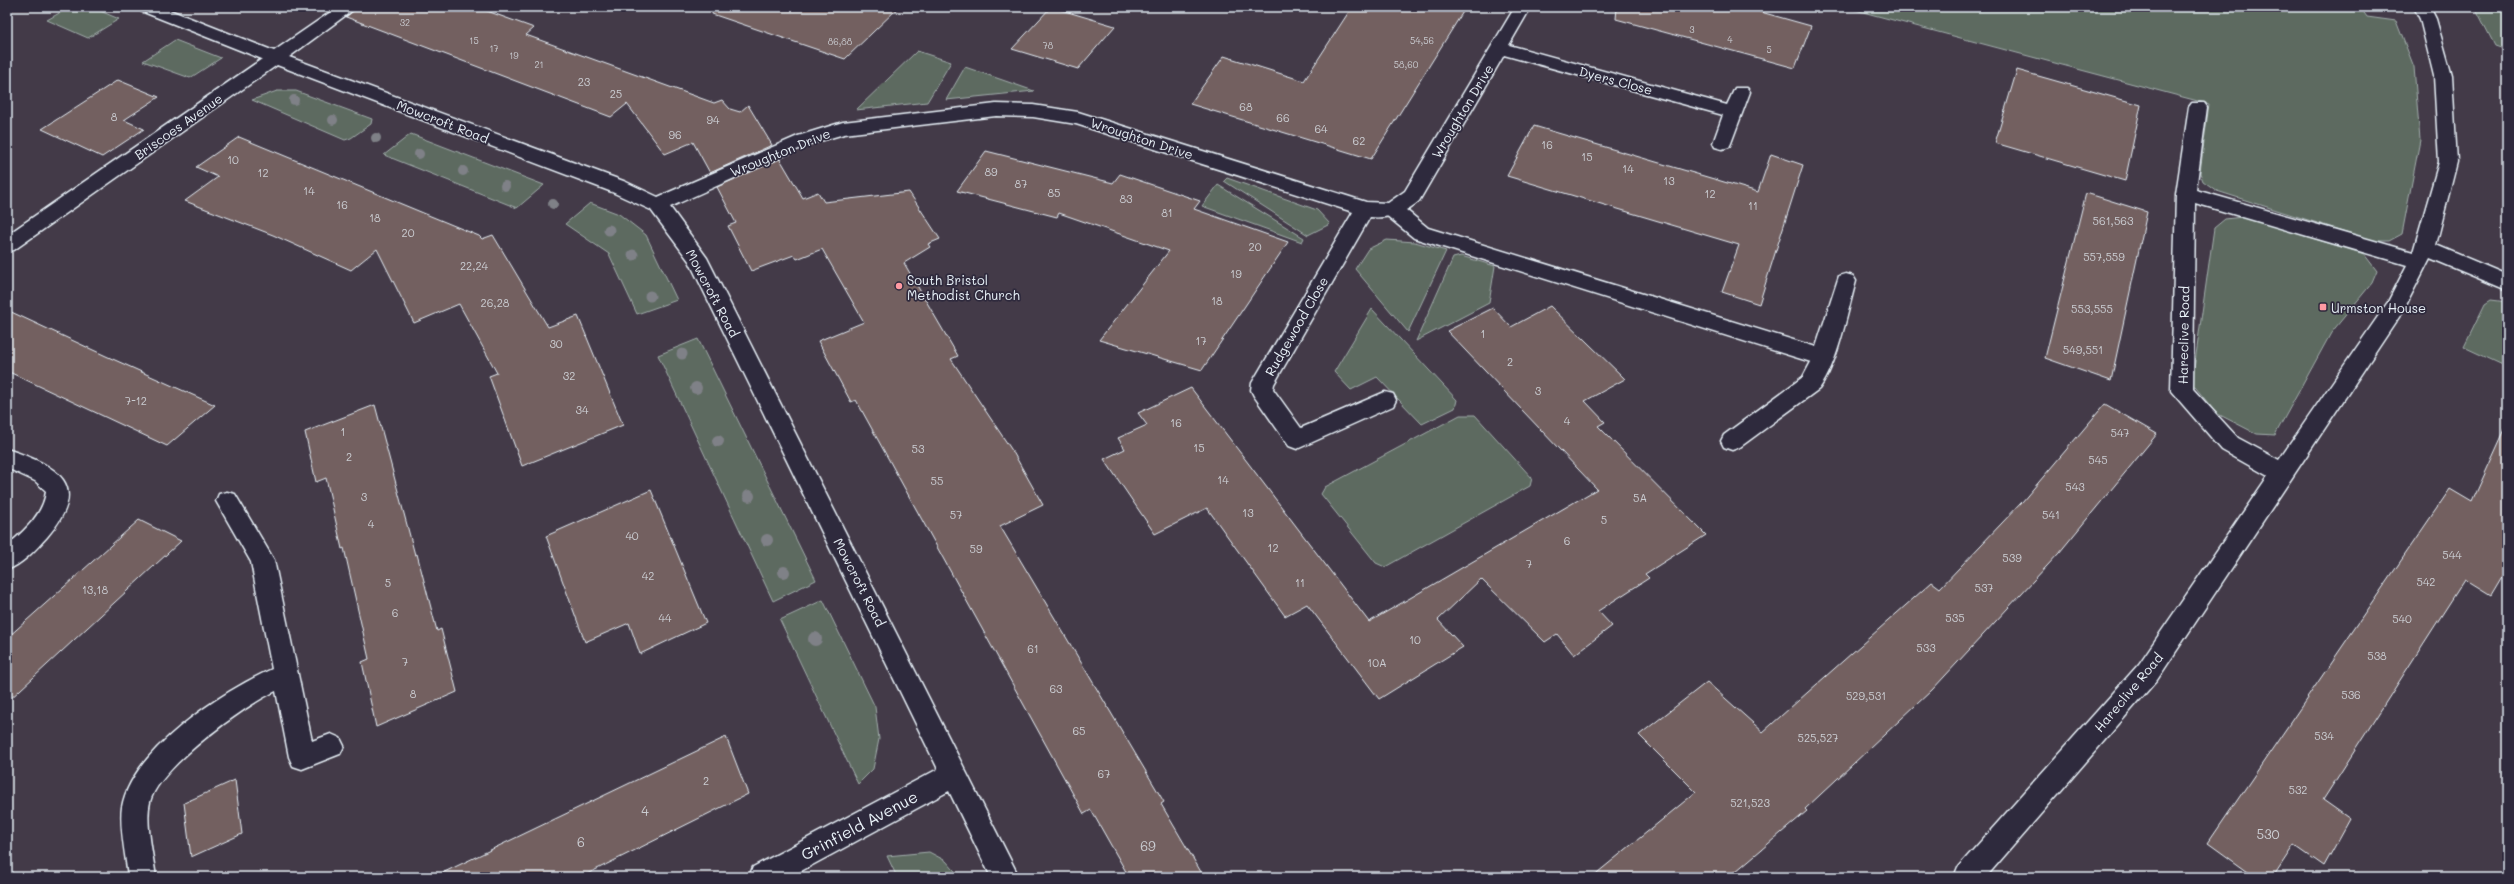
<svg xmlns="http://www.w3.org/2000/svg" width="2514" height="884" viewBox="0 0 2514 884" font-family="Mali,sans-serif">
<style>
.green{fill:#5d6a60;stroke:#a2aeac}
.building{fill:#736060;stroke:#e8f1f8}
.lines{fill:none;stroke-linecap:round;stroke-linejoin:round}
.lane-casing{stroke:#e8f1f8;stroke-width:3}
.street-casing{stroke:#e8f1f8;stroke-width:3}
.lane{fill:#2f2a3d;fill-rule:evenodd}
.street{fill:#2f2a3d;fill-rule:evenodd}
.tree{fill:#7f8187}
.poi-dot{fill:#ff9aa2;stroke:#2f2a3d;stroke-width:1.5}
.labels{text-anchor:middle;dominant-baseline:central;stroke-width:3.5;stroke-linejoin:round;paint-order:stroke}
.far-number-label{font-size:9px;fill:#cbcdd2}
.number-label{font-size:11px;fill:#cbcdd2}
.street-label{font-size:13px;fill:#e8f1f8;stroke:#2f2a3d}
.poi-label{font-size:13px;fill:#e8f1f8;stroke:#2f2a3d;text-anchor:start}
.near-number-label{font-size:13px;fill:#cbcdd2}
.near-street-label{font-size:16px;fill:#e8f1f8;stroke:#2f2a3d}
</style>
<rect width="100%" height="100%" fill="#433a48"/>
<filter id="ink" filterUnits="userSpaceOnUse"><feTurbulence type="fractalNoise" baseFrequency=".025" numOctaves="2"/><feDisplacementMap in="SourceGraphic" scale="8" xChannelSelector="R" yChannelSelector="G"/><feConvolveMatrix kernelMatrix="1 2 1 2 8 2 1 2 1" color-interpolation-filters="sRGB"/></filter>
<g filter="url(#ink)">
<g class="green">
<path d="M 70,7 L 91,7 L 119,19 L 88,38 L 47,20 Z"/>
<path d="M 1844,7 L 2360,7 L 2367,17 L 2396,21 L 2414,67 L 2420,140 L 2402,234 L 2389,241 L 2374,241 L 2217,191 L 2203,181 L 2200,173 L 2209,104 Z"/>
<path d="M 2475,7 L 2507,7 L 2507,50 L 2495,46 Z"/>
<path d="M 175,40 L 221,58 L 190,78 L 143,61 Z"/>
<path d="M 917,51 L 951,62 L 927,102 L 856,110 Z"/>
<path d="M 965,67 L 1034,91 L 946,100 Z"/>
<path d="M 277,91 L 296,91 L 372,119 L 371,124 L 351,138 L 345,140 L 252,100 Z"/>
<path d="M 411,134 L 544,185 L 517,208 L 384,155 Z"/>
<path d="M 1227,178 L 1317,210 L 1330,224 L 1308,235 L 1224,181 Z"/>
<path d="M 1218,185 L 1304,238 L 1302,242 L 1202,206 Z"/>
<path d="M 590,203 L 619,214 L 646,235 L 677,300 L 637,314 L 609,254 L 565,224 Z"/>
<path d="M 2243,217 L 2364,254 L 2377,271 L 2372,283 L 2331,333 L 2275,435 L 2257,434 L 2216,413 L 2192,383 L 2214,228 L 2225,219 Z"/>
<path d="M 1387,240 L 1415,242 L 1446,251 L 1408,332 L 1355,269 L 1368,249 Z"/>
<path d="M 1461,256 L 1495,266 L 1489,303 L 1416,341 L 1453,258 Z"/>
<path d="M 2491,300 L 2507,302 L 2507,367 L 2464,347 L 2485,304 Z"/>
<path d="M 1372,309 L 1457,400 L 1455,408 L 1422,424 L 1377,377 L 1351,390 L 1334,372 Z"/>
<path d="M 698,339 L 816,580 L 773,601 L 658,355 Z"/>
<path d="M 1460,415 L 1475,415 L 1532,478 L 1530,486 L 1385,567 L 1376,563 L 1321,494 L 1325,487 Z"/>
<path d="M 823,600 L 875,707 L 879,739 L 873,769 L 858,784 L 780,620 Z"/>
<path d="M 929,852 L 946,861 L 960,877 L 897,877 L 887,856 Z"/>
</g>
<g class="building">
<path d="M 358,7 L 476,7 L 534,28 L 526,35 L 714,103 L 722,100 L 730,109 L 740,112 L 748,105 L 772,145 L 710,173 L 693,142 L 665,154 L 627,104 L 611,117 L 346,17 Z"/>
<path d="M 713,7 L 899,7 L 845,59 L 712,14 Z"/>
<path d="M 1051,7 L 1115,26 L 1078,69 L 1012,49 Z"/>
<path d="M 1352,7 L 1466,7 L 1371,159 L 1190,104 L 1224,56 L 1304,81 Z"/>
<path d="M 1617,7 L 1743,7 L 1811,26 L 1795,68 L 1616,19 Z"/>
<path d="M 2017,70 L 2141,105 L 2125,181 L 1995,143 Z"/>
<path d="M 118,80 L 159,97 L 124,120 L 144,129 L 102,157 L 42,129 Z"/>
<path d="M 1534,126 L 1758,192 L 1771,154 L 1803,165 L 1759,304 L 1722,292 L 1739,245 L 1507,176 Z"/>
<path d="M 239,137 L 479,236 L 482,239 L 493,235 L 548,327 L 578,316 L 623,425 L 522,466 L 489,376 L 497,373 L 459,304 L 414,323 L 377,249 L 351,270 L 273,235 L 185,201 L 218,177 L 196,167 Z"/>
<path d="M 986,151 L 1113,183 L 1120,174 L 1200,201 L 1194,209 L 1288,242 L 1202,370 L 1099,340 L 1169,251 L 1059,213 L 1057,217 L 957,191 Z"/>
<path d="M 780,159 L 803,198 L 818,192 L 824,202 L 909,192 L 940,239 L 928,244 L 930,247 L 904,263 L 958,356 L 951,359 L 1013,452 L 1043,505 L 1000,526 L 1164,802 L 1161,804 L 1204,877 L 1129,877 L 1091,810 L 1084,814 L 856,400 L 851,402 L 818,341 L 864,322 L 822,249 L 797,259 L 794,255 L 751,271 L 728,226 L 736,223 L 717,187 Z"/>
<path d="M 2086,193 L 2147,212 L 2111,381 L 2045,358 Z"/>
<path d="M 1550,306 L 1625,379 L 1585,401 L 1605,422 L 1598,426 L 1706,535 L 1645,574 L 1649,578 L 1598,611 L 1612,626 L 1574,655 L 1557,634 L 1545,642 L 1481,579 L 1438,620 L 1463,647 L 1379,699 L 1307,604 L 1285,616 L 1207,508 L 1155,534 L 1104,459 L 1125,449 L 1118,438 L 1147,425 L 1138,413 L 1191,388 L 1369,622 L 1597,489 L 1447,331 L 1493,308 L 1511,327 Z"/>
<path d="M 7,310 L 106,356 L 215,405 L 167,446 L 7,371 Z"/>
<path d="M 2105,404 L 2157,434 L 2059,553 L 1932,690 L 1805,809 L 1807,811 L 1729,877 L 1592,877 L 1696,792 L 1639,735 L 1707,682 L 1763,732 L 1932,582 L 1940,588 L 2022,502 Z"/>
<path d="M 375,405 L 415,555 L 417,554 L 437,631 L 441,629 L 457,692 L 376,727 L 362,662 L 369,659 L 344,548 L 342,549 L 326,478 L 316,482 L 305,432 Z"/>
<path d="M 2507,425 L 2507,568 L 2491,595 L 2465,579 L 2323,800 L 2350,819 L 2324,866 L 2294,845 L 2273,877 L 2255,877 L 2208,843 L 2450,489 L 2472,502 Z"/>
<path d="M 651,490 L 706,623 L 640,654 L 629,623 L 585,642 L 546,536 Z"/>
<path d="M 139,520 L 181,541 L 7,702 L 7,638 Z"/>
<path d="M 726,737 L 748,794 L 581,877 L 434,877 Z"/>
<path d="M 235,780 L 242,834 L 191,857 L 184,803 Z"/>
</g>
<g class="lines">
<defs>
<path id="lane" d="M 1393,203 L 1400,205 L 1428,228 L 1816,347 L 1839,276 L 1846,274 L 1853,276 L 1856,281 C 1847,313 1838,364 1819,389 L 1740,447 L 1732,450 L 1724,447 L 1721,441 L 1724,435 L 1803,377 L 1811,362 L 1414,238 L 1386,215 L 1383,210 L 1386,205 Z"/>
<g id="street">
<path d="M 139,7 L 162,7 L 274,51 L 338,7 L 357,7 L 289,57 L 626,182 L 658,197 L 798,136 L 843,122 L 996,104 L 1033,105 L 1078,112 L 1366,202 L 1388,203 L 1405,191 L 1515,7 L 1531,7 L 1509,45 L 1727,105 L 1735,88 L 1747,88 L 1750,92 L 1731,143 L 1729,147 L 1722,149 L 1715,147 L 1713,143 L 1723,115 L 1504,55 L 1419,201 C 1405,213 1389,219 1370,217 L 1274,384 L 1273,389 L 1301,428 L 1385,392 L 1393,394 L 1396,400 L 1393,406 L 1297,449 L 1289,446 L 1254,396 L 1251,390 L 1252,383 L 1353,212 L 1076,124 L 1033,117 L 996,116 L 844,134 L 810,144 L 670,207 L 707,258 L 1019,877 L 991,877 L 949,791 L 790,877 L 749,877 L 753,867 L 938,769 L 689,261 L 651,210 L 612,192 L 277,65 L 14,250 L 7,252 L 7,235 L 262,59 L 141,11 Z"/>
<path d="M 2414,7 L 2430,7 L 2436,19 L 2452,76 L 2457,162 L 2436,245 L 2507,275 L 2507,290 L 2430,258 L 2403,311 L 2157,680 L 1986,877 L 1954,877 L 1958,867 L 2139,664 L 2268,476 L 2222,450 L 2171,391 L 2176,194 L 2189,107 L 2192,103 L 2204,103 L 2207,107 L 2196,190 L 2413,252 L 2439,162 L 2434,76 L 2420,19 ZM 2195,203 L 2407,265 L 2388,302 L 2279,460 L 2238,438 L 2193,389 Z"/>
<path d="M 7,449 C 58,466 92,485 47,537 C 36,549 23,564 7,570 L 7,546 C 24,531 44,514 46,491 L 35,481 L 7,468 Z"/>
<path d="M 227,492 L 235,494 L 274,560 L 312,741 L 331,734 L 340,738 L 344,746 L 340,754 L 302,769 L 293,766 L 289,757 L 276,691 C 245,705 158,768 150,802 C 145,822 153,855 156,877 L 128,877 C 126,857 119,826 122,807 C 132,750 223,691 272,669 L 251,562 L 216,501 L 219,494 Z"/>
</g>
</defs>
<use href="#lane" class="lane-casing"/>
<use href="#street" class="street-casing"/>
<use href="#lane" class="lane"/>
<use href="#street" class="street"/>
</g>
<g class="tree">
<circle cx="294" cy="100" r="5"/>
<circle cx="333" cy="120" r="5"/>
<circle cx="376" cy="138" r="5"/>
<circle cx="419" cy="154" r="5"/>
<circle cx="463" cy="171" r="5"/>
<circle cx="505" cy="186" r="5"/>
<circle cx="553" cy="204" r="5"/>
<circle cx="609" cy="230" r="5.5"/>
<circle cx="633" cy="255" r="5.5"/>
<circle cx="650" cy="296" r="5.5"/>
<circle cx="682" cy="354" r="5.5"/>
<circle cx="696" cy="388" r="6"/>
<circle cx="718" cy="441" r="6"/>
<circle cx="749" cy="496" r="6"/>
<circle cx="767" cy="540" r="6"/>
<circle cx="784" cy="572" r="6"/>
<circle cx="815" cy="639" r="7"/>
</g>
</g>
<g class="poi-dot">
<circle cx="899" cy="286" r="4"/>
<rect x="2319" y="303" width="8" height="8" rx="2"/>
</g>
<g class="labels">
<g class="far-number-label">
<text x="405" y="22">32</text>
<text x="1692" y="29">3</text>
<text x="1730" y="39">4</text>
<text x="474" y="40">15</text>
<text x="1422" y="40">54,56</text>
<text x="840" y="41">86,88</text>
<text x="1048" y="45">78</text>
<text x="494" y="48">17</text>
<text x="1769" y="49">5</text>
<text x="514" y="55">19</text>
<text x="539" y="64">21</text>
<text x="1406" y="64">58,60</text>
</g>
<g class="number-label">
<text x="584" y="81">23</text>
<text x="616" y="93">25</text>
<text x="1246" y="106">68</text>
<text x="114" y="116">8</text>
<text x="1283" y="117">66</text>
<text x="713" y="119">94</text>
<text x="1321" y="128">64</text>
<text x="675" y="134">96</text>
<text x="1359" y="140">62</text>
<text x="1547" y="144">16</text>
<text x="1587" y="156">15</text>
<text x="233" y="159">10</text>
<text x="1628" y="168">14</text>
<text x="991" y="171">89</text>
<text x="263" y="172">12</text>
<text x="1669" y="180">13</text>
<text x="1021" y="183">87</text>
<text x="309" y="190">14</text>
<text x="1054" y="192">85</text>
<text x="1710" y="193">12</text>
<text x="1126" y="198">83</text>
<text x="342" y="204">16</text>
<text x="1753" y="205">11</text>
<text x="1167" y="212">81</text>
<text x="375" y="217">18</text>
<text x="2113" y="220">561,563</text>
<text x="408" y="232">20</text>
<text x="1255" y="246">20</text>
<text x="2104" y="256">557,559</text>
<text x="474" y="265">22,24</text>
<text x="1236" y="273">19</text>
<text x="1217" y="300">18</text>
<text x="495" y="302">26,28</text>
<text x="2092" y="308">553,555</text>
<text x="1483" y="333">1</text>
<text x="1201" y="340">17</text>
<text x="556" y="343">30</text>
<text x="2083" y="349">549,551</text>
<text x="1510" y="361">2</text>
<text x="569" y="375">32</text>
<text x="1538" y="390">3</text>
<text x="136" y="400">7-12</text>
<text x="582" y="409">34</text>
<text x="1567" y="420">4</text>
<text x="1176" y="422">16</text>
<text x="343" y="431">1</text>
<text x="2120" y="432">547</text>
<text x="1199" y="447">15</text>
<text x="918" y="448">53</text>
<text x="349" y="456">2</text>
<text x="2098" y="459">545</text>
<text x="1223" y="479">14</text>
<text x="937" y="480">55</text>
<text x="2075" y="486">543</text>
<text x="364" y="496">3</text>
<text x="1640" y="497">5A</text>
<text x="1248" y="512">13</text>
<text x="956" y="514">57</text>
<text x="2051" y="514">541</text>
<text x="1604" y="519">5</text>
<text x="371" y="523">4</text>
<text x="632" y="535">40</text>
<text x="1567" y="540">6</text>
<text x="1273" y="547">12</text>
<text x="976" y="548">59</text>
<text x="2452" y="554">544</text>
<text x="2012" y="557">539</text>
<text x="1529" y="563">7</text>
<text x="648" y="575">42</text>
<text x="2426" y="581">542</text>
<text x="388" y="582">5</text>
<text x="1300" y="582">11</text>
<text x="1984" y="587">537</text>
<text x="95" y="589">13,18</text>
<text x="395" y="612">6</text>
<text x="665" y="617">44</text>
<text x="1955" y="617">535</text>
<text x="2402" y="618">540</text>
<text x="1415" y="639">10</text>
<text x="1926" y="647">533</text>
<text x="1033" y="648">61</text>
<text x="2377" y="655">538</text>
<text x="405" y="661">7</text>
<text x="1377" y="662">10A</text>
<text x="1056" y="688">63</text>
<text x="413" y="693">8</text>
<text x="2351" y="694">536</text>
<text x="1866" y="695">529,531</text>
<text x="1079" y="730">65</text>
<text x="2324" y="735">534</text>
<text x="1818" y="737">525,527</text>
<text x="1104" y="773">67</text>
<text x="706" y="780">2</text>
<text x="2298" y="789">532</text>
<text x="1750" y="802">521,523</text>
</g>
<g class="street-label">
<text transform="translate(1616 80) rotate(15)">Dyers Close</text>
<text transform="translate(1462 111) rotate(-59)">Wroughton Drive</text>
<text transform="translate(443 121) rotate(21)">Mowcroft Road</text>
<text transform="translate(178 126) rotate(-35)">Briscoes Avenue</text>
<text transform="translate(1142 138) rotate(18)">Wroughton Drive</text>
<text transform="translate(780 152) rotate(-22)">Wroughton Drive</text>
<text transform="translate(713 293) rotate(62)">Mowcroft Road</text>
<text transform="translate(1296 326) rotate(-60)">Rudgewood Close</text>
<text transform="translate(2183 335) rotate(-89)">Hareclive Road</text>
<text transform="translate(860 582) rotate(63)">Mowcroft Road</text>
<text transform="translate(2128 692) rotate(-50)">Hareclive Road</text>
</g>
<g class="poi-label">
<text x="907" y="279">South Bristol<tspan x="907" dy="15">Methodist Church</tspan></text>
<text x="2331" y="307">Urmston House</text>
</g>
<g class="near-number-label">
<text x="645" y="810">4</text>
<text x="2268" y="833">530</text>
<text x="581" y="841">6</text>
<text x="1148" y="845">69</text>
</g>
<g class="near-street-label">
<text transform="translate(859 825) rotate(-28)">Grinfield Avenue</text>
</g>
</g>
<rect width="2514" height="884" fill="none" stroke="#2f2a3d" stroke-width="24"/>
<rect x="12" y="12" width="2490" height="860" fill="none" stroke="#e8f1f8" stroke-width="1.5" filter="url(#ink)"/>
</svg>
